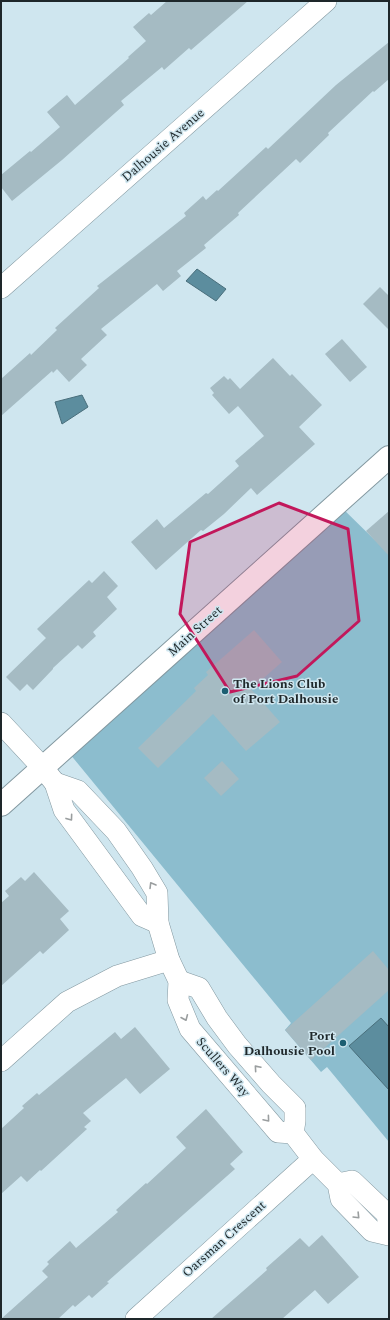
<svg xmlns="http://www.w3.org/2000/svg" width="390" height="1320" viewBox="0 0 390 1320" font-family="Spectral,serif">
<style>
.green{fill:#8cbdce}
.water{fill:#5c8d9e;stroke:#496e7b}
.building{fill:#a5bbc3}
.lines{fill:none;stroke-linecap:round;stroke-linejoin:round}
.minor-casing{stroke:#8398a0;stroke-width:22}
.secondary-casing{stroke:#8398a0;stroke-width:24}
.minor{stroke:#fff;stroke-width:21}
.secondary{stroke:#fff;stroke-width:22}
.oneway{stroke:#9a9e9f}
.marked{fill:#c2185b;fill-opacity:0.2;stroke:#c2185b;stroke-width:3;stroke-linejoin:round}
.poi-dot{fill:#1c5e72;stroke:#cfe6ef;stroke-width:1.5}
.labels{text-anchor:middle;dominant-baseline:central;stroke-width:3;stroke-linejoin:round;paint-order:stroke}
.street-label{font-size:13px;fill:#1e272a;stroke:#cfe6ef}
.poi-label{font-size:13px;font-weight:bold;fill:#1e272a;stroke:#cfe6ef;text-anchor:start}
</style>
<rect width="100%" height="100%" fill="#cfe6ef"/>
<path class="green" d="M 336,502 L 389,554 L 389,1142 L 327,1067 L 321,1072 L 285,1030 L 291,1023 L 65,748 Z"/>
<g class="water">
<path d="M 197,269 L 226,289 L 216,301 L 186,281 Z"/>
<path d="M 82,395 L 88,407 L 62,424 L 55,402 Z"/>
<path d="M 381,1018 L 389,1027 L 389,1090 L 349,1046 Z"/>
</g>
<g class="building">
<path d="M 167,1 L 248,1 L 191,50 L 189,48 L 164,70 L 162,67 L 121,101 L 124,105 L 62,160 L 12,201 L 1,187 L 1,175 L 30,151 L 31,152 L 60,127 L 47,112 L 67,95 L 75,105 L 129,58 L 128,57 L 146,41 L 133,27 L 149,13 L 151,15 Z"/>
<path d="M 389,42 L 389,79 L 374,92 L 373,91 L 328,133 L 329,135 L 300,163 L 296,159 L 238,213 L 239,215 L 204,245 L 206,248 L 177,271 L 181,276 L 163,291 L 157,284 L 101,329 L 107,335 L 81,359 L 87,365 L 69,382 L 57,369 L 53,373 L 52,371 L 1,416 L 1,379 L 30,353 L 31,355 L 57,330 L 55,328 L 99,288 L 97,286 L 186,216 L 184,213 L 203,196 L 206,200 L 217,190 L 218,191 L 266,147 L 268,149 L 336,85 Z"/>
<path d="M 380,287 L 389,296 L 389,330 L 363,304 Z"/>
<path d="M 342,339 L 367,367 L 350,382 L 325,354 Z"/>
<path d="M 273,358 L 290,376 L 292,374 L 322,405 L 299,427 L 315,444 L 257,495 L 251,488 L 224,514 L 203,531 L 201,530 L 156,570 L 131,542 L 157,519 L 164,528 L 206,493 L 208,494 L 239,466 L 235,461 L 264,436 L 238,406 L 229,414 L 212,395 L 214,393 L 210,388 L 224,376 L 228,380 L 230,378 L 240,389 Z"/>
<path d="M 389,511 L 389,556 L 366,531 Z"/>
<path d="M 104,571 L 118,586 L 107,597 L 117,609 L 93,632 L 96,636 L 82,649 L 78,645 L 53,668 L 53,669 L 33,690 L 27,684 L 20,691 L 6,677 L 46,638 L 37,629 L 89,580 L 92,583 Z"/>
<path d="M 254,630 L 282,662 L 251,689 L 280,722 L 246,751 L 213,714 L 158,768 L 138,748 L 196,691 L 194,688 L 208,675 L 206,672 Z"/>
<path d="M 222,761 L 239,779 L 221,796 L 204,778 Z"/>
<path d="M 34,872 L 69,911 L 60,919 L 69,930 L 43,954 L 40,951 L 1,986 L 1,903 L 9,896 L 5,891 L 21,877 L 25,881 Z"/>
<path d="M 373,951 L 389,970 L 389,990 L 311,1060 L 285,1030 Z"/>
<path d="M 135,1027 L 170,1069 L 140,1094 L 126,1078 L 83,1113 L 91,1121 L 84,1127 L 87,1129 L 41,1171 L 40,1170 L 27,1182 L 21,1176 L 1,1194 L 1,1129 L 24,1108 L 22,1106 L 37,1093 L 39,1095 L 115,1032 L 121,1039 Z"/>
<path d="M 206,1109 L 243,1152 L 230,1164 L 235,1169 L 107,1282 L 109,1283 L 92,1298 L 89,1295 L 75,1307 L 73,1305 L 58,1319 L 1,1319 L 48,1277 L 42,1271 L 49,1264 L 47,1262 L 70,1241 L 76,1248 L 118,1212 L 116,1210 L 146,1183 L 147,1184 L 186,1148 L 176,1137 Z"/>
<path d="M 322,1235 L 359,1277 L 328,1304 L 315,1290 L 282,1319 L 211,1319 L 267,1270 L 266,1268 L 300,1238 L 309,1247 Z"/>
</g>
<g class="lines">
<defs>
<g id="minor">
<path d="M 1,288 L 326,1"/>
<path d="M 1,723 L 42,767 L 55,783 L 64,810 L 142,916 L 158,923"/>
<path d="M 55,783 L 78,791 L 116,831 L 142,868 L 157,893 L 158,923 L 169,960 L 179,981 L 178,1000 L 190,1029 L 278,1132 L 293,1133"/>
<path d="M 179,981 L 199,988 L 217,1018 L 237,1045 L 271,1084 L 295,1108 L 295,1121 L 293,1133 L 313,1159 L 338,1184 L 341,1199 L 372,1231 L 389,1235"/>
<path d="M 1,1061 L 67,1002 L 117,976 L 169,960"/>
<path d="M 338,1184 L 352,1181 L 387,1214 L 389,1228"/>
<path d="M 136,1319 L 313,1159"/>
</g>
<path id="secondary" d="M 1,805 L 389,457"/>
</defs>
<use href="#minor" class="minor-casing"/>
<use href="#secondary" class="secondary-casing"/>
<use href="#minor" class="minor"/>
<use href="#secondary" class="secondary"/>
</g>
<defs><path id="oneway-chevron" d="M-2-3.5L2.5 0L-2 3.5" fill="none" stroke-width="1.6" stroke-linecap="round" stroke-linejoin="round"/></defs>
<g class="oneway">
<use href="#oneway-chevron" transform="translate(70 818) rotate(54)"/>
<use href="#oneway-chevron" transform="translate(152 885) rotate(-121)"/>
<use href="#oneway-chevron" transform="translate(185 1018) rotate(67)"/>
<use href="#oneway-chevron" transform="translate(257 1068) rotate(-131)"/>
<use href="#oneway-chevron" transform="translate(267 1119) rotate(50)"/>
<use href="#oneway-chevron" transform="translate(357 1216) rotate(46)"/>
</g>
<path class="marked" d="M 279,503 L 348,529 L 359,621 L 297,676 L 230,692 L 180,614 L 190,542 Z"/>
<g class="poi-dot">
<circle cx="225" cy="691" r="4"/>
<circle cx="343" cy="1043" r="4"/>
</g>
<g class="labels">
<g class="street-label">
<text transform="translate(163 145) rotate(-41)">Dalhousie Avenue</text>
<text transform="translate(195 631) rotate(-42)">Main Street</text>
<text transform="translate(223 1067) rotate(49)">Scullers Way</text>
<text transform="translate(224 1239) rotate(-42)">Oarsman Crescent</text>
</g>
<g class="poi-label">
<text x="233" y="684">The Lions Club<tspan x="233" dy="15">of Port Dalhousie</tspan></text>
<text x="335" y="1036" text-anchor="end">Port<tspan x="335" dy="15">Dalhousie Pool</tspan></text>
</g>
</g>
<rect width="390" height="1320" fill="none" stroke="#1e272a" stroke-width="4"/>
</svg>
